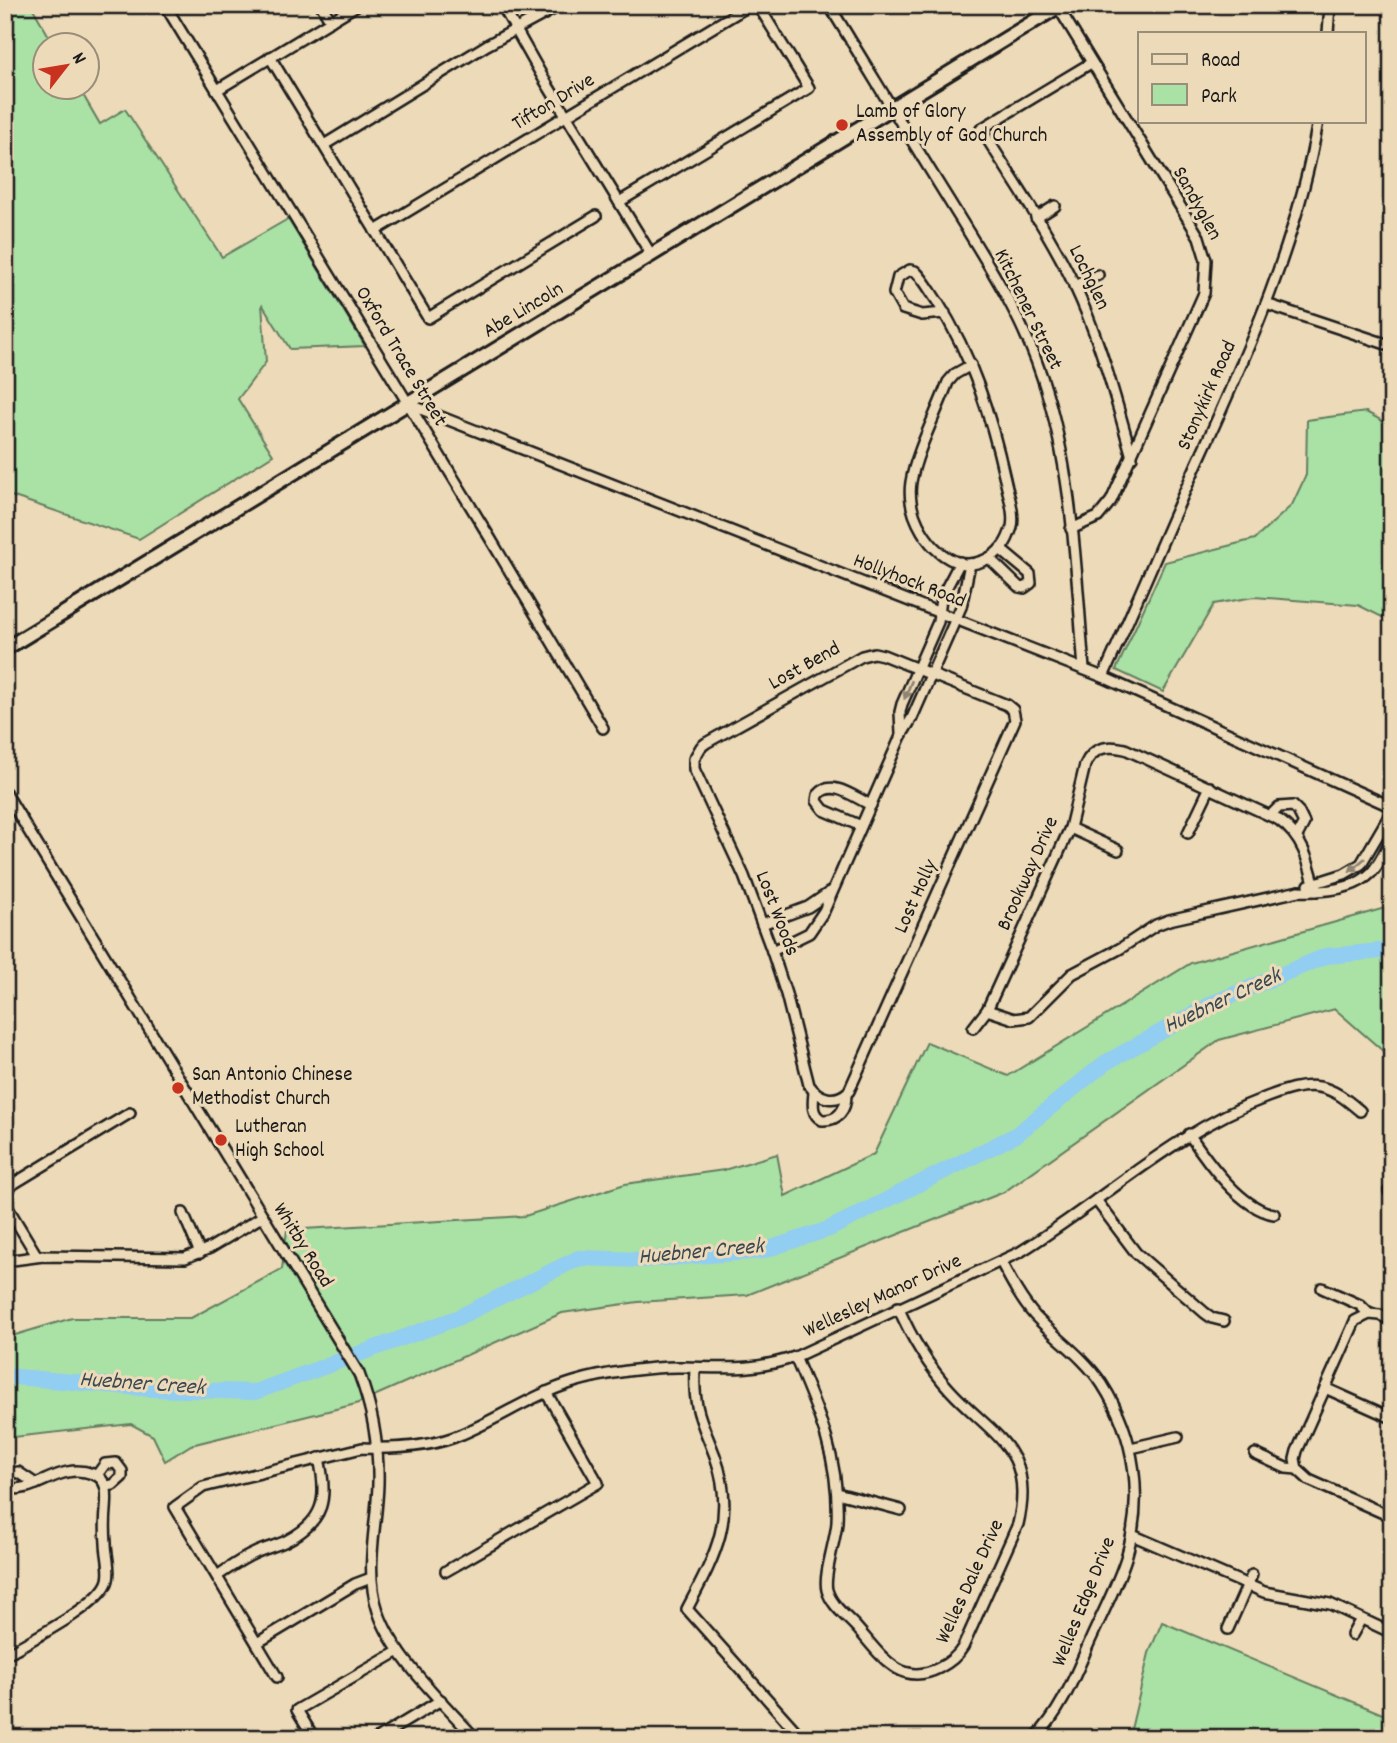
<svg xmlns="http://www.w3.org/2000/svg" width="1397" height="1743" viewBox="0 0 1397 1743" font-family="Dekko,sans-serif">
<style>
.green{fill:#aae1a5;stroke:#637e60;stroke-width:2}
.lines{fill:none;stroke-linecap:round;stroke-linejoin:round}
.river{stroke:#92cdf2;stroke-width:16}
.street-casing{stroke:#1c1c1c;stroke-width:14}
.secondary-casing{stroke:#1c1c1c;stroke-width:18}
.street{stroke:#eddab8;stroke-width:9}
.secondary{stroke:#eddab8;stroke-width:12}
.oneway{fill:#8f8472}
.poi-dot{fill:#c8321e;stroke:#eddab8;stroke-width:2.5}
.labels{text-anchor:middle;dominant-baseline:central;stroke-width:6;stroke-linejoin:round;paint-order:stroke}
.street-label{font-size:21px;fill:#1c1c1c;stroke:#eddab8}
.poi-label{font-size:21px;fill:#1c1c1c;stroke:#eddab8;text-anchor:start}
.water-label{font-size:23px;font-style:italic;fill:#3a4852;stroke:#eddab8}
</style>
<rect width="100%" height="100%" fill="#eddab8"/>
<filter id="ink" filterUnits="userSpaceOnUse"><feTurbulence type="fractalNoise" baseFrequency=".0143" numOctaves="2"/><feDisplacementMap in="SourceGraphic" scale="14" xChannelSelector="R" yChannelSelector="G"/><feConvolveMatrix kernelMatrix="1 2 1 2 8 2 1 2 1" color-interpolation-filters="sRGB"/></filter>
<g filter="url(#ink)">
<g class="green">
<path d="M 5,5 L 31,5 L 54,45 L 46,46 L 46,88 L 79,88 L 100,124 L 125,109 L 222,257 L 288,219 L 365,346 L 290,349 L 262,304 L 266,362 L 238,399 L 273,455 L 139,539 L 5,494 Z"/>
<path d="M 1366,412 L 1392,426 L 1392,622 L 1358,605 L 1254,597 L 1214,604 L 1163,692 L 1116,670 L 1165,562 L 1255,539 L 1292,505 L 1306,475 L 1307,420 Z"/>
<path d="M 1392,906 L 1392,1059 L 1335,1009 L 1219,1040 L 1004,1192 L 747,1295 L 638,1302 L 562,1313 L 356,1404 L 191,1445 L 165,1461 L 153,1436 L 131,1424 L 5,1438 L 5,1338 L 72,1318 L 191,1318 L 282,1269 L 287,1230 L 525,1216 L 625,1184 L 724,1170 L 777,1154 L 785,1196 L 874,1154 L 927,1042 L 1008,1076 L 1191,963 Z"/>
<path d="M 1162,1622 L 1392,1718 L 1392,1738 L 1129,1738 L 1149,1653 Z"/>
</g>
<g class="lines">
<path class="river" d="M 5,1376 L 152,1389 L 255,1392 L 457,1318 L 579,1258 L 641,1260 L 762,1251 L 829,1229 L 1016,1135 L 1105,1063 L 1211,1004 L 1326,956 L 1392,950"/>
<defs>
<g id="street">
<path d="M 165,5 L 490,538 L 603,728"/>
<path d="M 321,5 L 331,21"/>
<path d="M 502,5 L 542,76 L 652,256"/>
<path d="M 829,5 C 869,70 908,135 948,199 C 983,256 1021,313 1042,377 C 1073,470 1076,572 1084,669"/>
<path d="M 1058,7 L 1199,237 L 1206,260 L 1204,293 L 1111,501 L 1098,517 L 1071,529"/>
<path d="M 1328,33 L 1330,5"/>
<path d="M 270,57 L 428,318 L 596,216"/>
<path d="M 1091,63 L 981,129 C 1016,185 1055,240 1081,300 C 1103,350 1117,404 1132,457"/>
<path d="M 217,90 L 357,5"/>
<path d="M 324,145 L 487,45 L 561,5"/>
<path d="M 619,202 L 809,88 L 758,5"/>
<path d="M 1036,218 L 1055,206"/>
<path d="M 375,231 L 750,5"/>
<path d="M 1074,286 L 1098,275"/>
<path d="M 1266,304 L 1392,346"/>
<path d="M 945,313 L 922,315 L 903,309 L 894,293 L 898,277 L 910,270 L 915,271 C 924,279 930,291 937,301 C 972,356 991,416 1005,479 C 1008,494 1015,512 1012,527 C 1010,533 1007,541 1003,546 C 994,558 975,567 960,563 C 929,554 906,514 911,482 C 916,452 937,412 948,382 L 955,374 L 971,365"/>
<path d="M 408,404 L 1103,677 L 1392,807"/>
<path d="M 989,558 L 1019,587 L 1024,588 L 1031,583 L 1030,574 L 1000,549"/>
<path d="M 874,653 L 883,655 L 1007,705 L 1013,710 L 1015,720 L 849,1091 C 835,1104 819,1099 809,1085 L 786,994 L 772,951 L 744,876 L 694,769 L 694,759 L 701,747 L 706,743 L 862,656 Z"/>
<path d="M 1103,677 C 1136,604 1167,530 1200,457 C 1250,348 1298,239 1318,121"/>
<path d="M 901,734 L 900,712 L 902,704 L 938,622 L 941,598 L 960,562"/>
<path d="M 5,792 L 359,1374 C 373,1410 379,1445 378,1484 C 377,1526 364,1570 378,1611 C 393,1657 443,1702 475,1738"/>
<path d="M 1271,815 L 1279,807 L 1293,806 L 1298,811 L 1304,823 L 1297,836"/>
<path d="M 861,826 L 824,810 L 817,801 L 818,795 C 832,778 855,798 871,805"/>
<path d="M 1070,828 L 1118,850"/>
<path d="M 1188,833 L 1210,787"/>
<path d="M 1309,885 L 1344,874 L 1361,864 L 1392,811"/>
<path d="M 762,924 L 808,907 L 830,892"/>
<path d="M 772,951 L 809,933 L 824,911 L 901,736 L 912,718 L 961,607 L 970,564"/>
<path d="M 987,1010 L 1014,1019 L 1029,1017 L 1072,974 L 1121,948 L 1156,925 L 1169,920 L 1299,891 C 1322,892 1355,890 1372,872 C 1381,862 1386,849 1392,838"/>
<path d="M 973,1028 L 987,1010 L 1070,828 L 1085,765 C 1093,747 1107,745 1125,749 L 1279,820 C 1304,838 1309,863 1316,891"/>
<path d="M 814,1092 C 813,1104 811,1114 822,1120 C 838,1121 846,1110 846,1095"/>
<path d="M 1189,1134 C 1207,1161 1241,1209 1274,1214"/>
<path d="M 5,1189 L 130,1113"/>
<path d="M 1389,1191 L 1392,1192"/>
<path d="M 1096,1200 L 1136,1253 L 1205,1313 L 1212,1318 L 1224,1321"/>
<path d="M 5,1203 L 37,1256"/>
<path d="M 183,1213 L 200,1253"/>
<path d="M 5,1261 L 43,1256 L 185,1258 L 210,1248 L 263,1216"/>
<path d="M 1001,1262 C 1011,1281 1021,1300 1035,1316 C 1057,1339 1084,1357 1102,1384 C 1136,1437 1144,1498 1126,1558 C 1117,1586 1102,1614 1090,1641 C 1075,1675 1062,1711 1035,1738"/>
<path d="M 1322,1288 L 1360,1305 L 1369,1314 L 1380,1315 L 1392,1320"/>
<path d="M 795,1357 C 819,1413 840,1460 837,1522 C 836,1540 823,1575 827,1590 C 831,1605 847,1617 857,1628 C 880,1654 900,1688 939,1668 C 949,1663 957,1657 963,1647 L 1018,1524 C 1036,1449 992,1436 950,1390 C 928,1366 911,1337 898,1307"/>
<path d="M 695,1368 C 693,1410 701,1419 715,1456 C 737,1517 715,1556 687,1609 L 802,1738"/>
<path d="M 1325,1388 L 1392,1418"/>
<path d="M 1131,1448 L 1178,1437"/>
<path d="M 1255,1454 L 1286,1468 L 1297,1469 L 1309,1480 L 1392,1517"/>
<path d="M 1297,1469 L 1295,1459 L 1297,1451 L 1352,1328 L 1355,1321 L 1369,1314"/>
<path d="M 97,1475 L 105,1464 L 116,1463 L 122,1471 L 122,1477 L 113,1485 L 106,1486"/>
<path d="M 5,1481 L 13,1473 L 18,1472 L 36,1484"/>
<path d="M 5,1488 C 37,1495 58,1461 93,1474 C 109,1479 107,1496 106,1510 C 105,1521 105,1532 106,1543 C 106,1555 111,1568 108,1580 C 102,1605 28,1641 5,1655"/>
<path d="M 837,1493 L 901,1510"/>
<path d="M 1132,1535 L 1264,1592 L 1330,1604 L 1392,1633"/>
<path d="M 446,1571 L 598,1483 L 546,1392"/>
<path d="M 217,1576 C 229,1568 241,1559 255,1553 C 265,1548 276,1546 286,1541 C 325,1521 328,1498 319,1458"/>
<path d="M 1228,1629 L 1252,1575"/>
<path d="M 1352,1635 L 1361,1619"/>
<path d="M 257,1643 L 355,1584 L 371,1578"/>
<path d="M 277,1677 L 175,1507 L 203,1487 L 362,1448 C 394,1449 433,1447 462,1434 C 500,1418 534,1394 574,1382 C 604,1373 653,1366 685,1367 C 728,1368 753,1371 795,1357 L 1020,1252 C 1103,1201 1175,1131 1267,1097 C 1283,1091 1302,1084 1319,1087 C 1336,1090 1348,1101 1360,1111"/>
<path d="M 314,1738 L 297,1710 L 399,1651"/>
<path d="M 378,1738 L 441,1700"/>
</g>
<path id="secondary" d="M 5,649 L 1061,5"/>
</defs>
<use href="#street" class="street-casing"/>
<use href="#secondary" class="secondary-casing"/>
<use href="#street" class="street"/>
<use href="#secondary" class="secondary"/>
</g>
<defs><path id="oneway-solid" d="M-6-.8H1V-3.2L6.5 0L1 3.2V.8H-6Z" transform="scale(1.75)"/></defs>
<g class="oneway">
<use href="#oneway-solid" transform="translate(908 690) rotate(112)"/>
<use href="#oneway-solid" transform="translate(1357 865) rotate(140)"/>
</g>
</g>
<g class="poi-dot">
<circle cx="842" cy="125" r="7"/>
<circle cx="178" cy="1088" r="7"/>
<circle cx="221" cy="1140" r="7"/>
</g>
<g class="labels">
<g class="street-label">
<text transform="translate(554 103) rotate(-31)">Tifton Drive</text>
<text transform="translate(1196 204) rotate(61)">Sandyglen</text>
<text transform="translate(1088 278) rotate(64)">Lochglen</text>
<text transform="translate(1027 310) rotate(64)">Kitchener Street</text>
<text transform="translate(524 311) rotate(-31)">Abe Lincoln</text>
<text transform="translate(400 357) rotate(59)">Oxford Trace Street</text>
<text transform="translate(1208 396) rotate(-66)">Stonykirk Road</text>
<text transform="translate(909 582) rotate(21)">Hollyhock Road</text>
<text transform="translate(805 667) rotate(-29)">Lost Bend</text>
<text transform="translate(1029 874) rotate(-66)">Brookway Drive</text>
<text transform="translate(917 897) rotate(-66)">Lost Holly</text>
<text transform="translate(776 914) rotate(69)">Lost Woods</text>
<text transform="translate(302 1246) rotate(58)">Whitby Road</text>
<text transform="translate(883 1297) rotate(-25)">Wellesley Manor Drive</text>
<text transform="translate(971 1582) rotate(-65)">Welles Dale Drive</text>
<text transform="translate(1085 1602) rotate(-68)">Welles Edge Drive</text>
</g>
<g class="poi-label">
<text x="856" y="113">Lamb of Glory<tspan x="856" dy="24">Assembly of God Church</tspan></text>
<text x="192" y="1076">San Antonio Chinese<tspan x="192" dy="24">Methodist Church</tspan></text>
<text x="235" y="1128">Lutheran<tspan x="235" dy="24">High School</tspan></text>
</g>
<g class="water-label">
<text transform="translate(1223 1002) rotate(-25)">Huebner Creek</text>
<text transform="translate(701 1253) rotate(-5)">Huebner Creek</text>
<text transform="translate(142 1385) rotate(4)">Huebner Creek</text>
</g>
</g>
<rect width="1397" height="1743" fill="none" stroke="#eddab8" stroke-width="28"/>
<rect x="14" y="14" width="1369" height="1715" fill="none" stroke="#1c1c1c" stroke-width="2.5" filter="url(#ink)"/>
<rect x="1138" y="32" width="228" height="91" fill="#eddab8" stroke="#998e7a" stroke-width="2"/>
<rect x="1152" y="54" width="35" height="10" fill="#eddab8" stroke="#998e7a" stroke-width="2"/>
<text x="1201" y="66" font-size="21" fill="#1c1c1c">Road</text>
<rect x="1152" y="84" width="35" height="21" fill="#aae1a5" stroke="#998e7a" stroke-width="2"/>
<text x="1201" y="102" font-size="21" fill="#1c1c1c">Park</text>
<g transform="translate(66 66) rotate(59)"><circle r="33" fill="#eddab8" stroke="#998e7a" stroke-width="2"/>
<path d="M0-5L12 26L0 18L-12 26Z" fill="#c8321e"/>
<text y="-10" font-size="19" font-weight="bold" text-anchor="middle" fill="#1c1c1c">N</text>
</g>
</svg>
